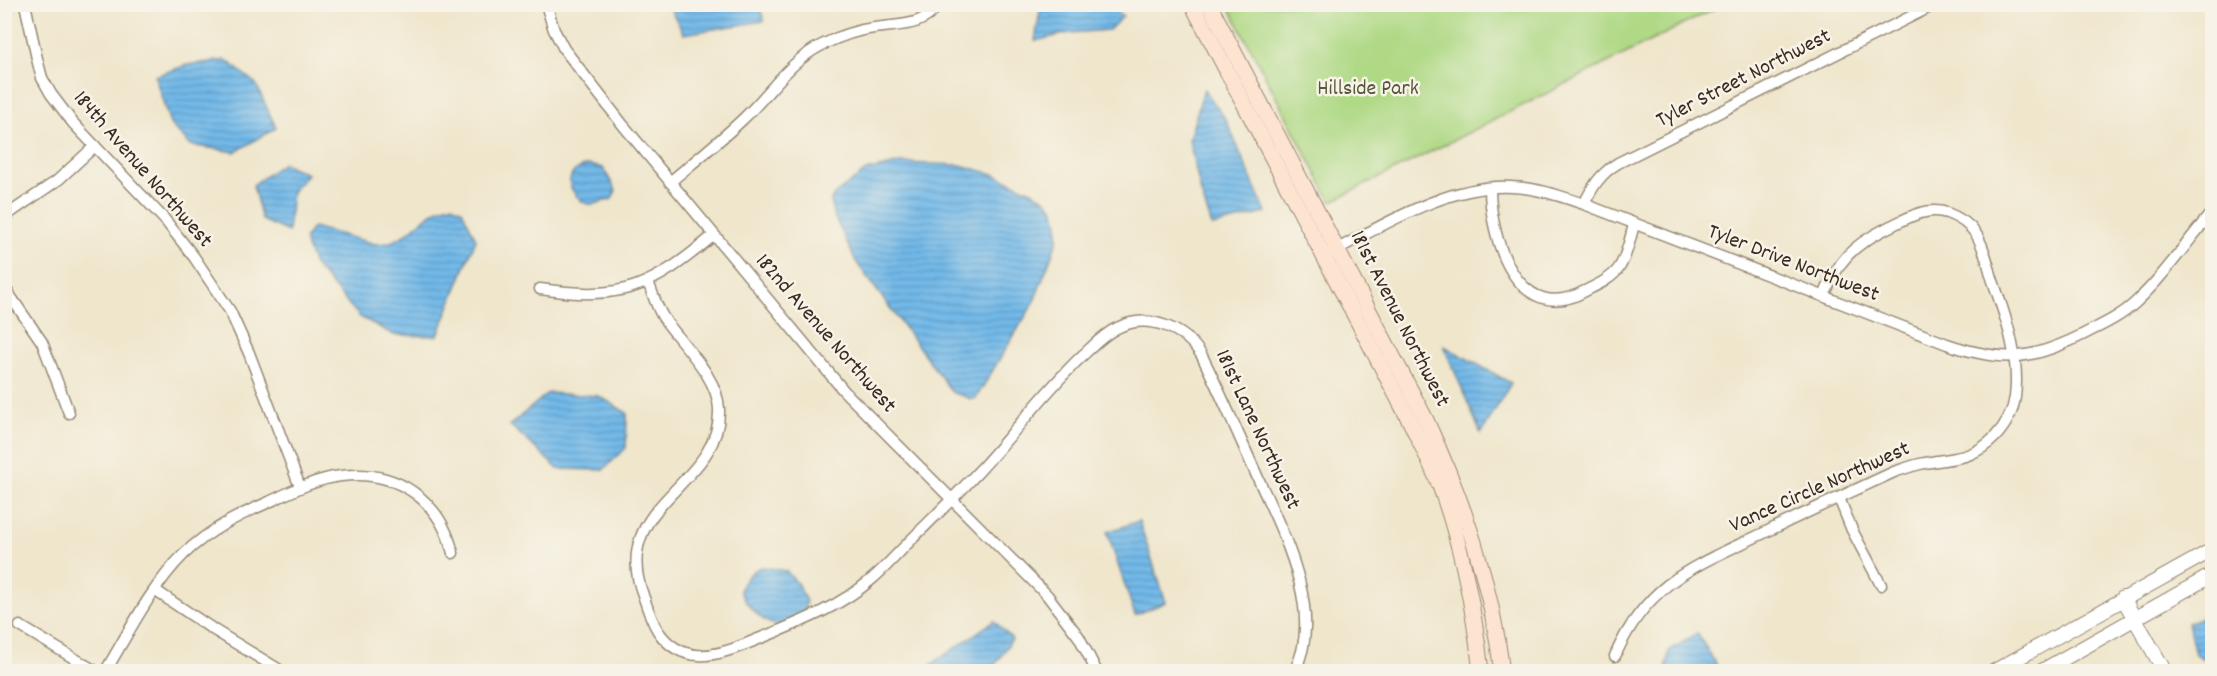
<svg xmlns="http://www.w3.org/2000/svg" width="2217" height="676" viewBox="0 0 2217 676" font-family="Dekko,sans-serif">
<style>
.park{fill:#afd985;stroke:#758252;stroke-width:1.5}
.water{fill:url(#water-rules);stroke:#567284;stroke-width:1.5}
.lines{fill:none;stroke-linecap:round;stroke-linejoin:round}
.minor-casing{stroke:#958875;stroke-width:13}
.tertiary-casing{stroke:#958875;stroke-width:16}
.secondary-casing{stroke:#958875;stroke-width:17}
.minor{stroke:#fff;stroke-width:10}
.tertiary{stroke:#fff;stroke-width:14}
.secondary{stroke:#fde4d1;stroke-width:15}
.labels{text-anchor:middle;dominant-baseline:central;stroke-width:5;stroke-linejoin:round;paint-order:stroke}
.street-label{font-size:22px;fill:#3b2a1e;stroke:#f7f3e8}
.park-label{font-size:22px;fill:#585638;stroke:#f7f3e8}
</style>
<defs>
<pattern id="water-rules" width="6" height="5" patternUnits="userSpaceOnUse" patternTransform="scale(1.5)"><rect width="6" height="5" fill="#72b9e9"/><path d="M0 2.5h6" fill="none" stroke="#5f97bc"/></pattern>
</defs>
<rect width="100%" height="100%" fill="#f7f3e8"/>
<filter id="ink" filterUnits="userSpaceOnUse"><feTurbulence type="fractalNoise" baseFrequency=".0167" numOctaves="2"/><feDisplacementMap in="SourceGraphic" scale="12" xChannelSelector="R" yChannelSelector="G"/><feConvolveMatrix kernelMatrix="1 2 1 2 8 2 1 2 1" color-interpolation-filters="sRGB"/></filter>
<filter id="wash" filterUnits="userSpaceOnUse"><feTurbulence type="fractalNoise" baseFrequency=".008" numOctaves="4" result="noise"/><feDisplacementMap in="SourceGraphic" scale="24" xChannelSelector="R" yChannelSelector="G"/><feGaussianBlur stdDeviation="1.35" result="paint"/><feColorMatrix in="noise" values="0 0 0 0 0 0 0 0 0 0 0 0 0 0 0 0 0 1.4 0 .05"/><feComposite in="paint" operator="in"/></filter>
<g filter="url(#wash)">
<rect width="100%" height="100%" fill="#efe6cc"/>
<path class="park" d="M 1228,5 L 1722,5 L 1331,202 Z"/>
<g class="water">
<path d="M 668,5 L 759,5 L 764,21 L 684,34 Z"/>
<path d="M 1041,5 L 1105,5 L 1123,16 L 1109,30 L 1069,33 L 1035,41 Z"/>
<path d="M 226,60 L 256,84 L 276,128 L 235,152 L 190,145 L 170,124 L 155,76 L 187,65 Z"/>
<path d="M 1204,89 L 1226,120 L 1266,213 L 1212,226 L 1201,193 L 1189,140 Z"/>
<path d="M 283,163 L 307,174 L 292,192 L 288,232 L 262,220 L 253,185 Z"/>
<path d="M 901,163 L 960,165 L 993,174 L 1031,191 L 1046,200 L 1053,208 L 1058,222 L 1058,239 L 1033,304 L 976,398 L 971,399 L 952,392 L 857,263 L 833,214 L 831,200 L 835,194 L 866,171 Z"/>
<path d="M 589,165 L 603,168 L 616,190 L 612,199 C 604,201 595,205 588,204 C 582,203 580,199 576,195 C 563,181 572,168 589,165 Z"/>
<path d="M 452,205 L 462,210 L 476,239 L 438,335 L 434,336 L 394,335 L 360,317 L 314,265 L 304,239 L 313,227 L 375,244 C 411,245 422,208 452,205 Z"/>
<path d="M 1444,346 L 1511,383 L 1481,434 Z"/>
<path d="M 548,393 L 599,396 L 627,413 L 626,448 L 603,470 L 558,469 L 510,425 Z"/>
<path d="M 1139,521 L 1166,602 L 1135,615 L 1107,532 Z"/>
<path d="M 762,567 L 786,571 L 797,583 L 806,601 L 803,617 C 796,619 787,624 780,625 C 764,626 745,604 740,591 C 743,580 752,570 762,567 Z"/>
<path d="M 2212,613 L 2212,663 L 2195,654 L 2188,623 Z"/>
<path d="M 994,621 L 1012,639 L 991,671 L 922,671 Z"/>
<path d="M 1697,633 L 1720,671 L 1666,671 L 1669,651 Z"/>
</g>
</g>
<g filter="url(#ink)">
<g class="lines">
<defs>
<g id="minor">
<path d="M 25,4 L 38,63 L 42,78 L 51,94 L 73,123 L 165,220 L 194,257 L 230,311 L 249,353 L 300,487"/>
<path d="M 546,4 L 554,30 L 564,49 L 623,125 L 844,391 L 1047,595 L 1079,637 L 1097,672"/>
<path d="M 670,182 C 695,161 720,141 743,119 C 770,94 788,62 822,45 C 838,37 856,30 874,28 C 899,24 923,28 939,4"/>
<path d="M 1490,188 C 1490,239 1518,328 1585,291 C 1597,285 1611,279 1619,268 C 1627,256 1630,238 1634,225"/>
<path d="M 1584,204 C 1593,186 1600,174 1618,163 L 1936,4"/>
<path d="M 4,217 L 58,180 L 95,146"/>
<path d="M 1332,252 C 1385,224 1451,183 1512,187 C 1538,188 1560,196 1584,204 L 1947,344 C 2005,364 2034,360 2088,332 C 2104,324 2121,316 2135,303 C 2164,276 2187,242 2212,212"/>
<path d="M 648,282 C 653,294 656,306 663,317 C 681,344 718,376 719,409 C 722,486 608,503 643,595 C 647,607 651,620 658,631 C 681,665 715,657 746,644 C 790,626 836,610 872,579 C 886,567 898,553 911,540 C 934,517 958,494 980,470 C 1015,432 1045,391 1083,355 C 1093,346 1104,334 1117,328 C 1148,312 1185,328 1202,356 C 1222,396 1239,436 1257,476 C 1282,531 1326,613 1294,672"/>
<path d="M 4,287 L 42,342 L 69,413"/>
<path d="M 540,289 C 623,301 651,288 714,235"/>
<path d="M 1839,498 L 1852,530 L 1881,585"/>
<path d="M 156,591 L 214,630 L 283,672"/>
<path d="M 20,626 L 97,672"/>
<path d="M 1615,656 C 1649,578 1699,565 1770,530 C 1811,510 1853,491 1894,472 C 1903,469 1911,466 1920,464 C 1951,457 1970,462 1995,437 C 2006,425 2013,412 2015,397 C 2020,356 2006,318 1993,281 C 1988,266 1985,248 1976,234 C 1969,224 1958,217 1947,213 C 1925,206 1906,219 1887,228 C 1852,246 1839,259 1824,296"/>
<path d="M 105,672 C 129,632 151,587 184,554 C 209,530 237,516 269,502 C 292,491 316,479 341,476 C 397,469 440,500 453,553"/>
</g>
<g id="tertiary">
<path d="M 2123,598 L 2165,672"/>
<path d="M 1993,672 L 2212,550"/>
<path d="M 2040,672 L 2212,575"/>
</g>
<g id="secondary">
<path d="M 1192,4 L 1413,427 C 1422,446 1432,466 1440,486 C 1462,545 1474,610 1481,672"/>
<path d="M 1209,4 L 1426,420 C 1464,503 1491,581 1502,672"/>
</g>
</defs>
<use href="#minor" class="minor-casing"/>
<use href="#tertiary" class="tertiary-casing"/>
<use href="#secondary" class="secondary-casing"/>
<use href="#minor" class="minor"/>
<use href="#tertiary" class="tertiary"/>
<use href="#secondary" class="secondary"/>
</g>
</g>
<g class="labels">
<g class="street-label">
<text transform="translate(1744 79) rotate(-27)">Tyler Street Northwest</text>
<text transform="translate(142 170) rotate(49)">184th Avenue Northwest</text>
<text transform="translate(1793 264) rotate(21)">Tyler Drive Northwest</text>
<text transform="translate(1399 319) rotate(63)">181st Avenue Northwest</text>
<text transform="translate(825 334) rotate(49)">182nd Avenue Northwest</text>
<text transform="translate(1257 430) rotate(65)">181st Lane Northwest</text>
<text transform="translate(1820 488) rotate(-24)">Vance Circle Northwest</text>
</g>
<g class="park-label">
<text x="1368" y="89">Hillside Park</text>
</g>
</g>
<rect width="2217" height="676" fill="none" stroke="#f7f3e8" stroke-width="24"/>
</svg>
